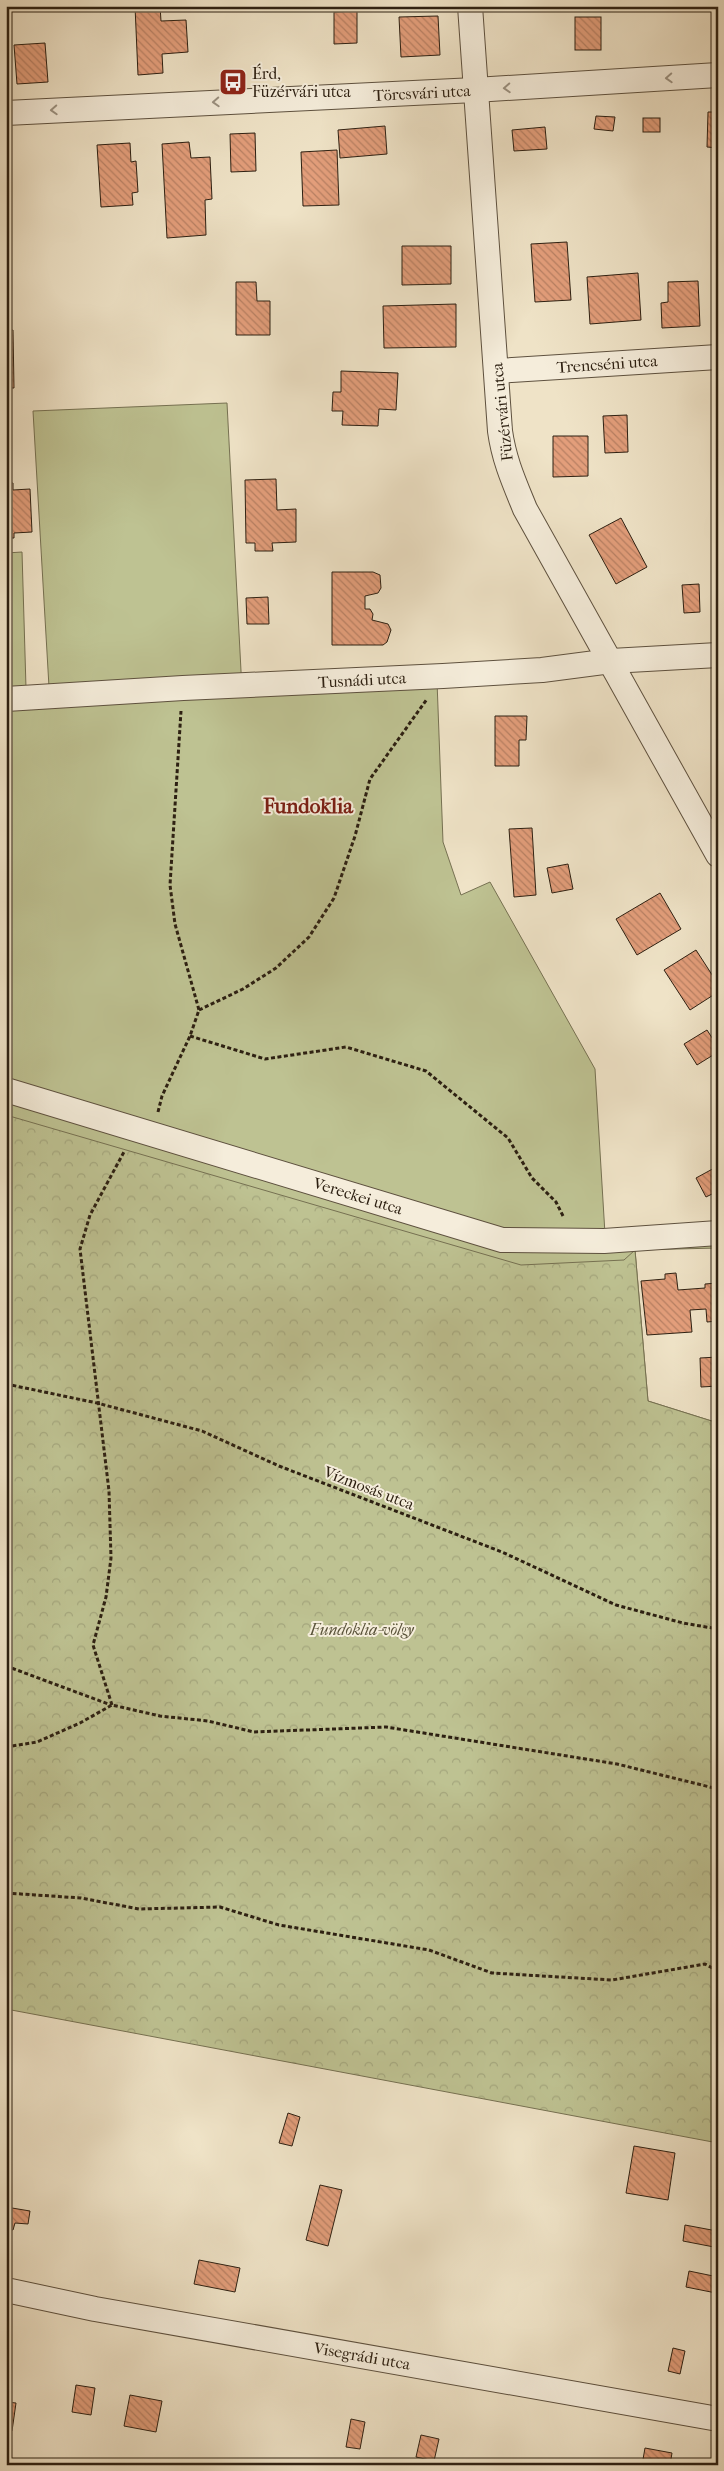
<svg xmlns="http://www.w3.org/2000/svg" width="724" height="2471" viewBox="0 0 724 2471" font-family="'IM FELL French Canon',serif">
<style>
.grass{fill:#bec292;stroke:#767152}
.park{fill:url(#park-crowns);stroke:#767152}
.building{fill:url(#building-back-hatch);stroke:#2d2012}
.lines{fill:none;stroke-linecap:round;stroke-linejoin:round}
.street-casing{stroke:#5e513f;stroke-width:26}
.path{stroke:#2d2012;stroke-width:3;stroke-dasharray:4 2.5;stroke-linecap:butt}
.street{stroke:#f5eddb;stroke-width:24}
.oneway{stroke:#9b9181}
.labels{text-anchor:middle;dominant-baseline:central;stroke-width:4;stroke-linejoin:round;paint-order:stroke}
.poi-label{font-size:16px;fill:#2d2012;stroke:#f5eddb;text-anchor:start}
.street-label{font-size:16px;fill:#2d2012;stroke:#f5eddb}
.park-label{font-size:16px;font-style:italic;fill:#585138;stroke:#f5eddb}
.district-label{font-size:21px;font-weight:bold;fill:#7a1f14;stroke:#f5eddb}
</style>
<defs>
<pattern id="park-crowns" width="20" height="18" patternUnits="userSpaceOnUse" patternTransform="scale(1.25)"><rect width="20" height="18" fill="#bec292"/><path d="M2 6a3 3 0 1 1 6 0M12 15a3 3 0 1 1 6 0" fill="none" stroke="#a4a67d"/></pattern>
<pattern id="building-back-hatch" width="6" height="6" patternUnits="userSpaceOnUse" patternTransform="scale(1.25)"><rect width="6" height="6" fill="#e39e7b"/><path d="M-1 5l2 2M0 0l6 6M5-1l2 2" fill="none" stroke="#b88063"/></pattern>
</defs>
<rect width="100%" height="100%" fill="#efe3c7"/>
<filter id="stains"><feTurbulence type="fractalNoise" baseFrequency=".004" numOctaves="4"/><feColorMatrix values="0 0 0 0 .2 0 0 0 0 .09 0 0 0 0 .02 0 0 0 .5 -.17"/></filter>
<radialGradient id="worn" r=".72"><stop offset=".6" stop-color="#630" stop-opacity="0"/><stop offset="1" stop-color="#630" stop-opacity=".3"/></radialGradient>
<path class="grass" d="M 227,403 L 242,690 L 437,681 L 443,842 L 461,895 L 490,882 L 595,1069 L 605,1234 L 718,1225 L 718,1248 L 635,1250 L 648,1401 L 718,1423 L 6,1826 L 6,553 L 22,552 L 26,688 L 49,687 L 33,411 Z"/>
<path class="park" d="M 6,1115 L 521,1265 L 624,1260 L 635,1250 L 648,1401 L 718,1423 L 718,2143 L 6,2009 Z"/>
<g class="building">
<path d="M 135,6 L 160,6 L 161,21 L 186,20 L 188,52 L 162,54 L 163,73 L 138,75 Z"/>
<path d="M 357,11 L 357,43 L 334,44 L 334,12 Z"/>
<path d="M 438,16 L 440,55 L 401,57 L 399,17 Z"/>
<rect x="575" y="17" width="26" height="33"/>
<path d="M 45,43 L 48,82 L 17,84 L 14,45 Z"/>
<path d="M 708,112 L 718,112 L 718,148 L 707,147 Z"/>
<path d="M 596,116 L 615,117 L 613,131 L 594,129 Z"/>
<rect x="643" y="118" width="17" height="14"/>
<path d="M 385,126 L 387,154 L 340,158 L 338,130 Z"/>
<path d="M 545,127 L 547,149 L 514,151 L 512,130 Z"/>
<path d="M 255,133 L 256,171 L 231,172 L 230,134 Z"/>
<path d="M 189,142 L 191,158 L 210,157 L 212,199 L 205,200 L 206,235 L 167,238 L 162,144 Z"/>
<path d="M 130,143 L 131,162 L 136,161 L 138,192 L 132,193 L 133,205 L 101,207 L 97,145 Z"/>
<path d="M 337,150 L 339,205 L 303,206 L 301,152 Z"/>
<path d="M 567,242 L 571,300 L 535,302 L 531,244 Z"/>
<path d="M 402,246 L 451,246 L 451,284 L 402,285 Z"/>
<path d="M 638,273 L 641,320 L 590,324 L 587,277 Z"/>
<path d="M 698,281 L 700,326 L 662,328 L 661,303 L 668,302 L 668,282 Z"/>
<path d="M 236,282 L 256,282 L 257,301 L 270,301 L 270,335 L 236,335 Z"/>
<path d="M 456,304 L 456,347 L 384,348 L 383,306 Z"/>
<path d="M 13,330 L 14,388 L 6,388 L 6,331 Z"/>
<path d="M 341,371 L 398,373 L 396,410 L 379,409 L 378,426 L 342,425 L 343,411 L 332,411 L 333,392 L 341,392 Z"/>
<path d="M 627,415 L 628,452 L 605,453 L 603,416 Z"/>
<path d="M 553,436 L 588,436 L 588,476 L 553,477 Z"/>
<path d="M 276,479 L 277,510 L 296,509 L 296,542 L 272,543 L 273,551 L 255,551 L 255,543 L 246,543 L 245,480 Z"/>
<path d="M 6,483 L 13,483 L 13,490 L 30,489 L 32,532 L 14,533 L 14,538 L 6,538 Z"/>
<path d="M 621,518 L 647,567 L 616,584 L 589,535 Z"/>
<path d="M 332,572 L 373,572 L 380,575 L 381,588 L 378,593 L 365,596 L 365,609 L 370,609 L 373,614 L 372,620 L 388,624 L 391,630 L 387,642 L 383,645 L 332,645 Z"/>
<path d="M 699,584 L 700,612 L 684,613 L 682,585 Z"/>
<path d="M 268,597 L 269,624 L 247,624 L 246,598 Z"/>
<path d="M 495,716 L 527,716 L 526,740 L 519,740 L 519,766 L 495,766 Z"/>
<path d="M 532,828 L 536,895 L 514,897 L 509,829 Z"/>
<path d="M 568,864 L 573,889 L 552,893 L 547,868 Z"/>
<path d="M 660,893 L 681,929 L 637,955 L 616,919 Z"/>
<path d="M 696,950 L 718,984 L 718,992 L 690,1010 L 664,970 Z"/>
<path d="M 707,1030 L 718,1047 L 718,1052 L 697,1065 L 684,1044 Z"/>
<path d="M 718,1166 L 718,1191 L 706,1197 L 696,1178 Z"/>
<path d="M 676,1273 L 678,1290 L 705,1288 L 705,1284 L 718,1283 L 718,1321 L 707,1322 L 706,1309 L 690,1310 L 692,1332 L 647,1335 L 641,1281 L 665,1279 L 665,1274 Z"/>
<path d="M 718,1357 L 718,1386 L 701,1387 L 700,1358 Z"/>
<path d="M 288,2113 L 300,2117 L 292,2146 L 279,2143 Z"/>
<path d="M 634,2146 L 675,2153 L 668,2200 L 626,2193 Z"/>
<path d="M 320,2185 L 342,2190 L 328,2246 L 306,2240 Z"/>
<path d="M 6,2207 L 30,2211 L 28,2224 L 15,2223 L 13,2230 L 6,2229 Z"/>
<path d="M 685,2225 L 717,2231 L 714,2247 L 683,2241 Z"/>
<path d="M 199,2260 L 240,2268 L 235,2292 L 194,2284 Z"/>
<path d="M 689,2271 L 718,2277 L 716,2293 L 686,2287 Z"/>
<path d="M 673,2348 L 685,2351 L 680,2374 L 668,2371 Z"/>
<path d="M 76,2385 L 95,2388 L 91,2415 L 72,2412 Z"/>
<path d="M 130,2395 L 162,2401 L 156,2432 L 124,2426 Z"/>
<path d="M 6,2402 L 16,2403 L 12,2431 L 6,2430 Z"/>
<path d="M 351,2419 L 365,2422 L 360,2449 L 346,2447 Z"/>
<path d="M 421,2435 L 439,2439 L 434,2461 L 416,2457 Z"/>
<path d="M 645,2448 L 672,2453 L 670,2465 L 642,2465 Z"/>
</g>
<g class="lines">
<defs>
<g id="street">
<path d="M 470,6 L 500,431 C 504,460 514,482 525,509 L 718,855"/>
<path d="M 6,113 L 475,90 L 718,75"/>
<path d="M 497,371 L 718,357"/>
<path d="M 6,699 L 183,688 L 443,676 L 542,670 L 611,661 L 718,655"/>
<path d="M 6,1090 L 502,1240 L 604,1241 L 718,1233"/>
<path d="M 6,2290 L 95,2309 L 718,2419"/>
</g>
</defs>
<use href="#street" class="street-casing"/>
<g class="path">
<path d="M 199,1010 L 243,989 L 276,968 L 309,937 L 334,898 L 355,836 L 370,779 L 427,699"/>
<path d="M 190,1036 L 265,1059 L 346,1047 L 426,1071 L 508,1138 L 532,1178 L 556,1202 L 564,1218"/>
<path d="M 158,1112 L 162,1096 L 190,1036 L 199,1010 L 175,924 L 170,885 L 181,711"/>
<path d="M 6,1384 L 97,1403 L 202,1431 L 279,1466 L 502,1552 L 616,1605 L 683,1623 L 718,1629"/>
<path d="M 6,1666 L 111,1705"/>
<path d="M 112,1705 L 93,1645 L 106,1597 L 111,1558 L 109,1491 L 80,1249 L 90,1215 L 125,1150"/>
<path d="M 6,1747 L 37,1742 L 80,1723 L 112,1705 L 160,1716 L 208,1721 L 254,1732 L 386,1727 L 617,1764 L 718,1789"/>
<path d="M 6,1893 L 81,1898 L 139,1909 L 220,1907 L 279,1925 L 429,1950 L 492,1973 L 612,1980 L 705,1964 L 718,1971"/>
</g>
<use href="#street" class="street"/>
</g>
<defs><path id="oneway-chevron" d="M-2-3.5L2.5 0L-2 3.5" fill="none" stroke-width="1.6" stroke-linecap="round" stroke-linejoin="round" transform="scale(1.25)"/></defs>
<g class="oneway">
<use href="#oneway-chevron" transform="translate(669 78) rotate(177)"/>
<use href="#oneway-chevron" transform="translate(507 88) rotate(177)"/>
<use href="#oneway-chevron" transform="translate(216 102) rotate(177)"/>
<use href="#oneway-chevron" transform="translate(54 110) rotate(177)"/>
</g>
<defs>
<symbol id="bus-square" viewBox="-11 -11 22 22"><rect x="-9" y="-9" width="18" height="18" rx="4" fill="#8f2418" stroke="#f5eddb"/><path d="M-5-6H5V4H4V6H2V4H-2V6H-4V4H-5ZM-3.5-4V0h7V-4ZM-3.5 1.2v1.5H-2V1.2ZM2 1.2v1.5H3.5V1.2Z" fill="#fff"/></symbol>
</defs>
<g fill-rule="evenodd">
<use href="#bus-square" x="217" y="66" width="32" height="32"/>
</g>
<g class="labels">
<g class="poi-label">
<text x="252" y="73">Érd,<tspan x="252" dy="18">Füzérvári utca</tspan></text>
</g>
<g class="street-label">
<text transform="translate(422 93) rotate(-3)">Törcsvári utca</text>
<text transform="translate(607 364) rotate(-4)">Trencséni utca</text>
<text transform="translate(502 412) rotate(-96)">Füzérvári utca</text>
<text transform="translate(362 680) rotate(-3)">Tusnádi utca</text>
<text transform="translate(358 1196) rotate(17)">Vereckei utca</text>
<text transform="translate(369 1488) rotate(21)">Vízmosás utca</text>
<text transform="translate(362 2356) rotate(10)">Visegrádi utca</text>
</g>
<g class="park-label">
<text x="362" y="1629">Fundoklia-völgy</text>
</g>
<g class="district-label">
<text x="308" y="806">Fundoklia</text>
</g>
</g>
<rect width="724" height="2471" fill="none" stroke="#efe3c7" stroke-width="25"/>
<rect x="8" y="8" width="709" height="2456" fill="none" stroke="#2d2012" stroke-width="2.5"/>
<rect x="12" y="12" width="699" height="2446" fill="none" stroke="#2d2012"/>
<rect width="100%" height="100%" filter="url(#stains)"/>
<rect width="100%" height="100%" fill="url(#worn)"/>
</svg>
